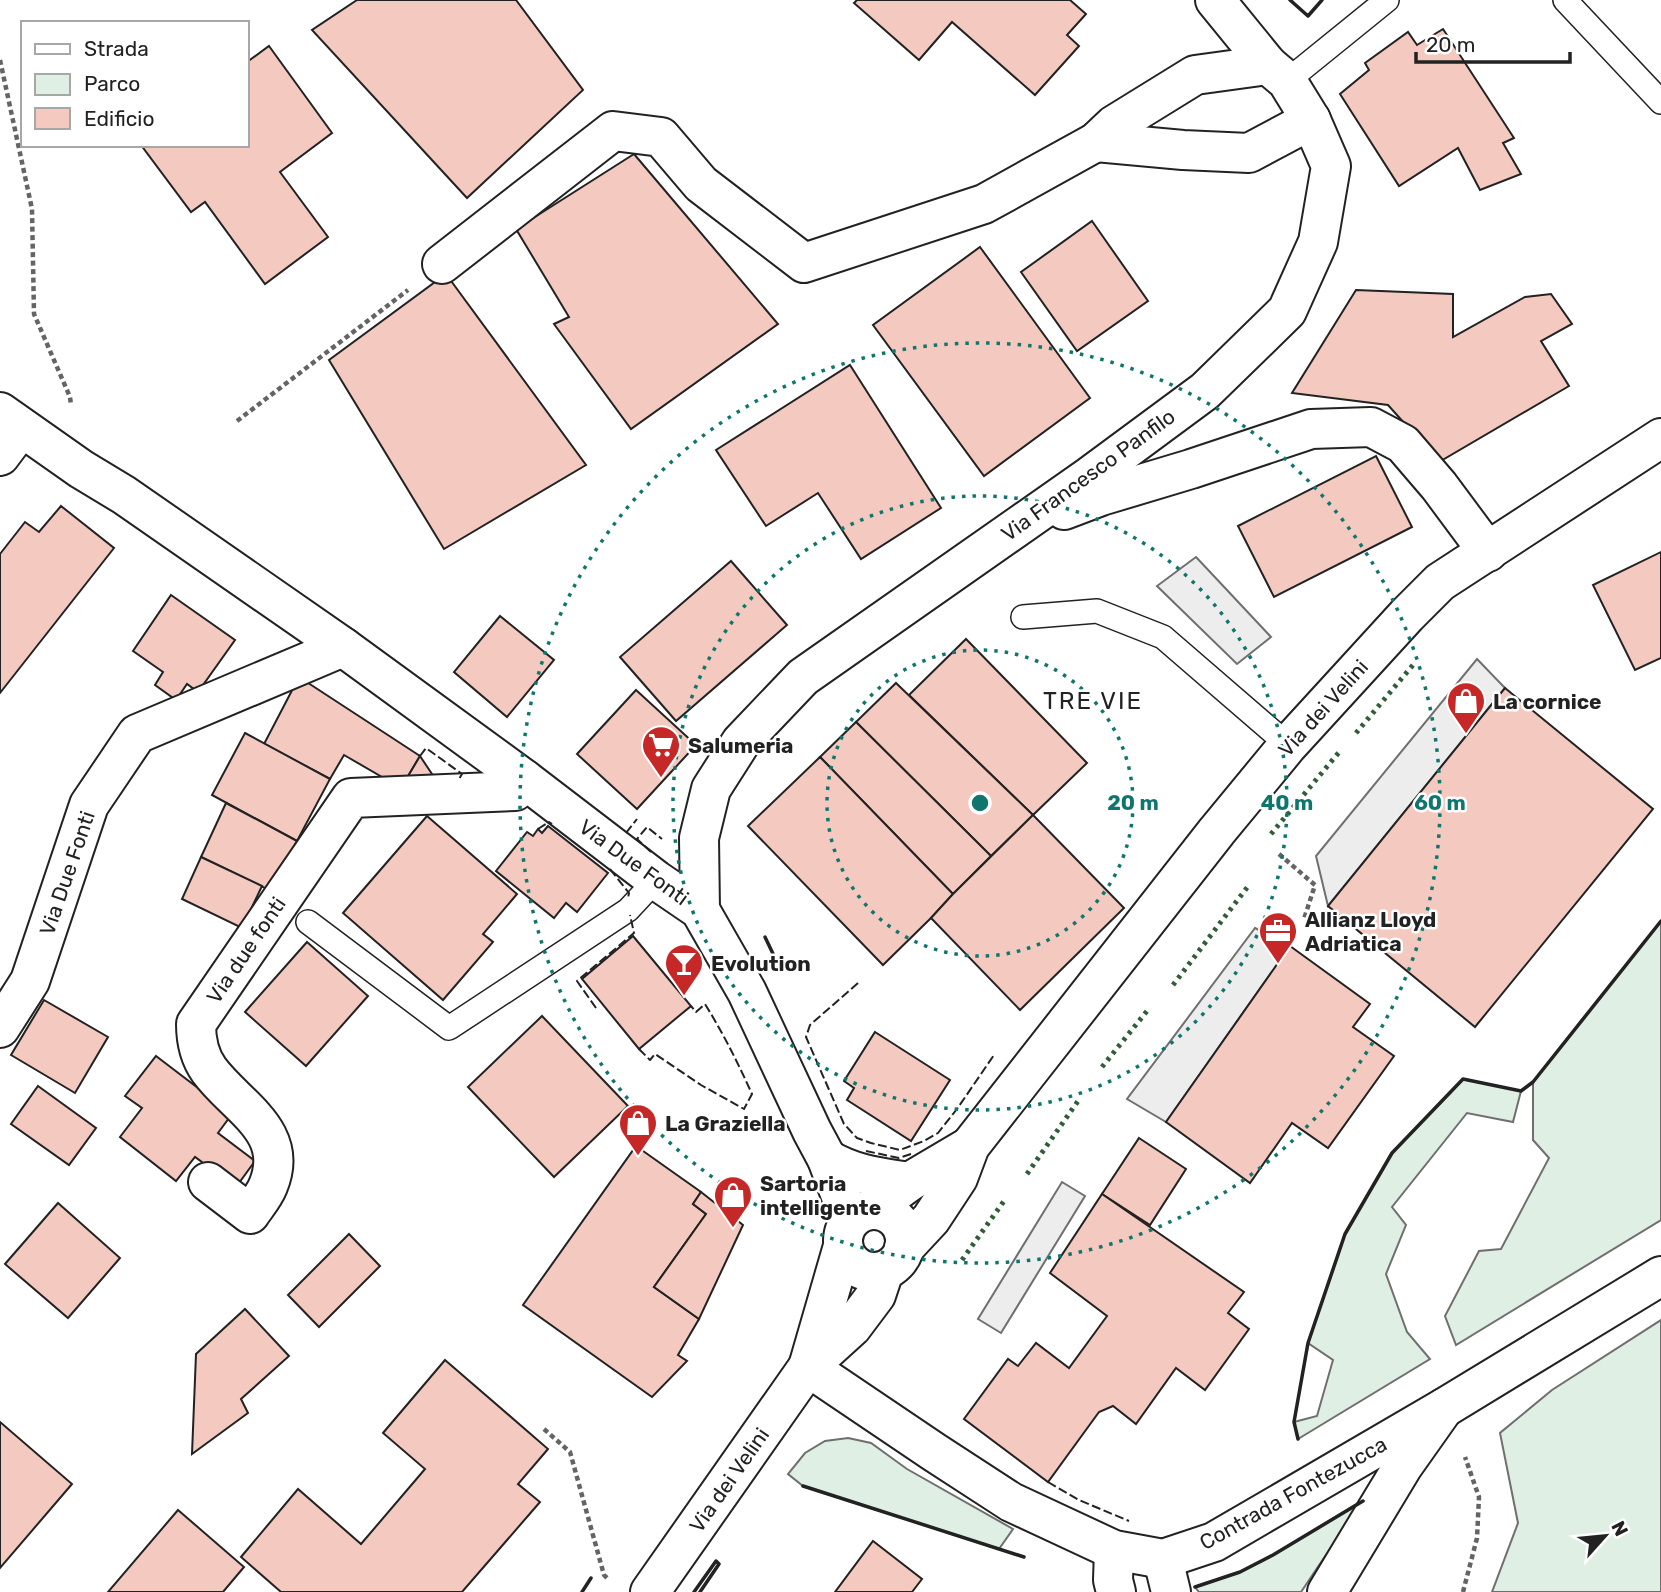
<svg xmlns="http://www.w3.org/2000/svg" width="1661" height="1592" viewBox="0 0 1661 1592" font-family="Rubik,sans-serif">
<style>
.green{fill:#e0efe3;stroke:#6f6f6f;stroke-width:2}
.parking{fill:#ededed;stroke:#6f6f6f;stroke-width:2}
.building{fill:#f3c9c0;stroke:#222;stroke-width:2}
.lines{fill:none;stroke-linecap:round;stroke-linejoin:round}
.service-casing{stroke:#222;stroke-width:26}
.minor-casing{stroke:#222;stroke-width:42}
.tertiary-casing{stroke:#222;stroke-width:42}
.path{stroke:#646464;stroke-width:4.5;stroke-dasharray:5 3.5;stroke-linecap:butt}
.service{stroke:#fff;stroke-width:23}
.minor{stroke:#fff;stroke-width:38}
.tertiary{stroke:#fff;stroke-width:38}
.hedge{stroke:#2f5e38;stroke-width:5;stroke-dasharray:3.5 5;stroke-linecap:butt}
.fence{stroke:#222;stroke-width:2;stroke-dasharray:9 3.5;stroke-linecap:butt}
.wall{stroke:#222;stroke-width:3.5}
.ring{fill:none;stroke:#0f766e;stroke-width:3.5;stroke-dasharray:3.5 7}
.labels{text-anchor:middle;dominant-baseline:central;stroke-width:5;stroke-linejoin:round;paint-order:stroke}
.street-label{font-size:21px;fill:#222;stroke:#fff}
.poi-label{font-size:21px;font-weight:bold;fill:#222;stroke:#fff;text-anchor:start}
.quarter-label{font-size:24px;letter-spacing:2px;fill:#222;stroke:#fff}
.centre{fill:#0f766e;stroke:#fff;stroke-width:3.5}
.ring-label{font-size:21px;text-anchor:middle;font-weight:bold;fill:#0f766e;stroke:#fff;stroke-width:5;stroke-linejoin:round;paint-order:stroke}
</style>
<rect width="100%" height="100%" fill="#fff"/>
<g class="green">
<path d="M 1661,921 L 1661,1220 L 1456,1345 L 1445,1316 L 1479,1251 L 1501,1249 L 1549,1158 L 1533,1140 L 1533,1082 Z"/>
<path d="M 1463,1079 L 1521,1091 L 1513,1122 L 1467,1113 L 1392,1207 L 1406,1225 L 1386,1274 L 1407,1332 L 1430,1359 L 1298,1439 L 1294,1422 L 1317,1416 L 1333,1360 L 1308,1343 L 1345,1234 L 1392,1153 Z"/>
<path d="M 1661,1320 L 1661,1592 L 1492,1592 L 1518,1523 L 1500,1433 L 1552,1390 Z"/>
<path d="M 848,1438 L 871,1443 L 907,1469 L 1013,1529 L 999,1549 L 803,1486 L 788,1474 L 805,1453 L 825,1441 Z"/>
<path d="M 1363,1500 L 1301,1592 L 1199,1592 L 1195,1587 L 1240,1572 L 1273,1555 Z"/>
</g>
<g class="parking">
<path d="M 1196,557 L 1271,637 L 1237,664 L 1157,586 Z"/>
<path d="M 1477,659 L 1505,688 L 1328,906 L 1316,856 Z"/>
<path d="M 1255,928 L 1290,946 L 1166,1122 L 1127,1099 Z"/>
<path d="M 1062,1182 L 1085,1196 L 1001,1333 L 978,1319 Z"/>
</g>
<g class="building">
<path d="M 357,0 L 516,0 L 583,90 L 467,198 L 312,30 Z"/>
<path d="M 857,0 L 1070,0 L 1086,14 L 1067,35 L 1079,46 L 1035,95 L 952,22 L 919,60 L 854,3 Z"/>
<path d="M 1443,29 L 1514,138 L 1503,143 L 1521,174 L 1480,190 L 1458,148 L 1399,186 L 1340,94 L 1369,70 L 1365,63 L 1408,32 L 1417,45 Z"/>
<path d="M 269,46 L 332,133 L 280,172 L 328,237 L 265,284 L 205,202 L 191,212 L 141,145 L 247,145 L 247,62 Z"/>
<path d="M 634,154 L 778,324 L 631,429 L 554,324 L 569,317 L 516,229 Z"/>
<path d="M 1092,221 L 1148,301 L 1077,351 L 1021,272 Z"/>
<path d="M 980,247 L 1090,398 L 984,476 L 873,325 Z"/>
<path d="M 446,274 L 586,465 L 444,549 L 329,360 Z"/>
<path d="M 1356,290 L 1453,294 L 1453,337 L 1525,297 L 1551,294 L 1572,324 L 1541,341 L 1569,386 L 1439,462 L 1388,405 L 1292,393 Z"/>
<path d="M 850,365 L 941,508 L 861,559 L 818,493 L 766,526 L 716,450 Z"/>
<path d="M 1376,456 L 1412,527 L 1274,597 L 1238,526 Z"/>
<path d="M 61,506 L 114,548 L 0,693 L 0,554 L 25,522 L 39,532 Z"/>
<path d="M 1661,552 L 1661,658 L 1635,670 L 1593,585 Z"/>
<path d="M 731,561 L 787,625 L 676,721 L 620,657 Z"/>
<path d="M 171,595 L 235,640 L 198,692 L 187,684 L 176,700 L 155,685 L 163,672 L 133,651 Z"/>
<path d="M 500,616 L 554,660 L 507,717 L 454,672 Z"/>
<path d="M 966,639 L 1087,763 L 1033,815 L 909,695 Z"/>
<path d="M 299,677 L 420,756 L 401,788 L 344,755 L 330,779 L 264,744 Z"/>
<path d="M 896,683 L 1033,815 L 991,856 L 856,722 Z"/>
<path d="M 1505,688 L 1653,809 L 1475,1027 L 1328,906 Z"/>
<path d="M 636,690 L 696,745 L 637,809 L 577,754 Z"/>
<path d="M 856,722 L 991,856 L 953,894 L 820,757 Z"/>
<path d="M 245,733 L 330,779 L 297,841 L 212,795 Z"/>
<path d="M 420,756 L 432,774 L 424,788 L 401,788 Z"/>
<path d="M 820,757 L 953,894 L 931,918 L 883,965 L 748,826 Z"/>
<path d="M 226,803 L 297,841 L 271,891 L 201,857 Z"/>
<path d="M 1033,815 L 1124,908 L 1020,1010 L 931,918 L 953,894 Z"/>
<path d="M 427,816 L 517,894 L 483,934 L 493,942 L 443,1000 L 343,913 Z"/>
<path d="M 548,826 L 608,873 L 577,912 L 566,903 L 554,918 L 496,871 L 527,832 L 533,836 L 538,829 L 542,833 Z"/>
<path d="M 201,857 L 262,886 L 242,928 L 182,899 Z"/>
<path d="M 633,936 L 691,1006 L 639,1049 L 582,979 Z"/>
<path d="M 307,942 L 368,996 L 306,1066 L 245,1012 Z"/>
<path d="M 1290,946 L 1370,1004 L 1353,1027 L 1394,1056 L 1328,1148 L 1292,1123 L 1250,1183 L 1166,1122 Z"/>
<path d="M 44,1000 L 108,1037 L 75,1093 L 11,1055 Z"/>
<path d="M 542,1016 L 628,1106 L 554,1177 L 468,1087 Z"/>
<path d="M 875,1032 L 950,1080 L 911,1141 L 847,1100 L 854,1088 L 844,1081 Z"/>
<path d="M 156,1056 L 232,1114 L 218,1133 L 255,1161 L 236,1187 L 195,1157 L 176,1181 L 120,1137 L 142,1108 L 125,1096 Z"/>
<path d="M 38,1086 L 96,1128 L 69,1165 L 11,1124 Z"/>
<path d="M 1139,1138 L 1186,1169 L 1150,1225 L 1102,1194 Z"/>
<path d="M 636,1146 L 701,1192 L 693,1204 L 706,1214 L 654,1287 L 699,1319 L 678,1355 L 687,1361 L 652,1397 L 523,1305 Z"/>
<path d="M 701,1192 L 743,1225 L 699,1319 L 654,1287 L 706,1214 L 693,1204 Z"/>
<path d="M 1102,1194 L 1244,1292 L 1228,1313 L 1249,1329 L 1205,1390 L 1176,1368 L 1136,1424 L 1113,1406 L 1099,1412 L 1048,1482 L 964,1419 L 1008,1359 L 1018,1366 L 1036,1343 L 1069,1368 L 1107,1316 L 1050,1273 Z"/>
<path d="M 58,1203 L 120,1258 L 68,1318 L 5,1264 Z"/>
<path d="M 349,1234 L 380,1266 L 319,1327 L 288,1295 Z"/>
<path d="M 245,1309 L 289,1356 L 241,1399 L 248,1413 L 192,1454 L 196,1354 Z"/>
<path d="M 445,1360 L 548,1449 L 518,1484 L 540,1502 L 462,1592 L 281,1592 L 241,1557 L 298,1489 L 361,1544 L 425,1469 L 383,1433 Z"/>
<path d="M 0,1422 L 72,1484 L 0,1568 Z"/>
<path d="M 178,1510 L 244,1567 L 223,1592 L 108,1592 Z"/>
<path d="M 873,1541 L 922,1579 L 912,1592 L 835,1592 Z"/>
</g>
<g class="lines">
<defs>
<g id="service">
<path d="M 1565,0 L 1661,102"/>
<path d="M 1287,81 L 1387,0"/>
<path d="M 1023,617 L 1097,611 L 1163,637 L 1288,745"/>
<path d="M 308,922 L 449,1028 L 628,910 L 656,880"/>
</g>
<g id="minor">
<path d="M 1096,142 L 1183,150 L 1249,153 L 1311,120"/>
<path d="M 442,264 L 613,131 L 661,137 L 701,184 L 804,263 L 984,204 L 1096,142 L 1114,125 L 1195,75 L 1268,65"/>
<path d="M 0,412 L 81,469 L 124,495 L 343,647 L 524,779 L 656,880 L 700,910 L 747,992 L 812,1131 L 827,1159 L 850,1220"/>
<path d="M 0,456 L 21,428"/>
<path d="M 1064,510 L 1101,496 L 1191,469 L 1311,429 L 1371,427 L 1403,444 L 1439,486 L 1488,552"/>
<path d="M 700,910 L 699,838 L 711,789 L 741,742 L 803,677 L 1090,476 L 1205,391 L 1287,311 L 1318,242 L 1331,166 L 1311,120 L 1287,81 L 1268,65 L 1215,0"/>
<path d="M 0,1028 L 30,981 L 89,805 L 137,734 L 343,647"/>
<path d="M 827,1159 C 855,1175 877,1177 909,1182"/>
<path d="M 208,1182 L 250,1214 C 256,1205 264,1196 268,1186 C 291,1131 236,1107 209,1070 C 199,1056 196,1041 196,1024 L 351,798 L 515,791 L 524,779"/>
<path d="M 1114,1550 L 1113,1580 L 1116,1592"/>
<path d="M 1163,1559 L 1171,1592"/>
<path d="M 1327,1592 L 1403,1466 L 1444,1408"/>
</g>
<g id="tertiary">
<circle cx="874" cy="1241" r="31"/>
<path d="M 871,1210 L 909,1182 L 970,1146"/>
<path d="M 904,1248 L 931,1219 L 958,1178 L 970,1146 L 1217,831 L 1288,745 L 1407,615 L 1440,582 L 1661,438"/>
<path d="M 808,1367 L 934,1452 L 1011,1502 L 1114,1550 L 1163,1559 L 1214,1542 L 1444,1408 L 1661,1276"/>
<path d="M 808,1367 L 843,1246"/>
<path d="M 650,1592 L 808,1367 L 852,1327 L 876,1295 L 884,1271"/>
</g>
</defs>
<use href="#service" class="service-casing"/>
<use href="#minor" class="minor-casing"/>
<use href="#tertiary" class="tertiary-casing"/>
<g class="path">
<path d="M 0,60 L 32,209 L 34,314 L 70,397 L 71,405"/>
<path d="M 237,421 L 408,290"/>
<path d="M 1279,854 L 1315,885 L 1304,919"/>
<path d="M 544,1429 L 570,1452 L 604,1575 L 608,1579"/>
<path d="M 1463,1592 L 1477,1538 L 1479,1497 L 1465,1457"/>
</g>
<use href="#service" class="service"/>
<use href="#minor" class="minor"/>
<use href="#tertiary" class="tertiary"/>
<g class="hedge">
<path d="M 1356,733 L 1413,665"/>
<path d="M 1271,834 L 1340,751"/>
<path d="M 1173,985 L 1249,885"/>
<path d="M 1102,1067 L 1147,1011"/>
<path d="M 1027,1174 L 1078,1101"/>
<path d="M 962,1260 L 1004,1201"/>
</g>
<g class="fence">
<path d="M 420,756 L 426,748 L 462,774 L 459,779"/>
<path d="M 538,829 L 549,822 L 552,824"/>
<path d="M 626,833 L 637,819"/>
<path d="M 651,852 L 637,839 L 647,827 L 662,839"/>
<path d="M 610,869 L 629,893 L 628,898"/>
<path d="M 858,983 L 810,1025 L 806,1037 L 844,1124 L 857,1138 L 871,1143 L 900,1150 L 924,1141 L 938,1133 L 957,1109 L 994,1055"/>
<path d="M 596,1008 L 577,981 L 634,933 L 630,915"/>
<path d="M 639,1049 L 650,1060 L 655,1054 L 701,1085 L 744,1109 L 752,1094 C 738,1063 723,1033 705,1004 L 696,1012 L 691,1006"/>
<path d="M 866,1151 L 899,1158 L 911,1154"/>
<path d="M 1048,1482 L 1079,1500 L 1129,1521"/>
</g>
<g class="wall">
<path d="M 1290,0 L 1308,16 L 1322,0"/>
<path d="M 765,937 L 775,958"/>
<path d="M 1298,1439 L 1294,1422 L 1308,1343 L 1345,1234 L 1392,1153 L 1463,1079 L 1521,1091 L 1533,1082 L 1661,921"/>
<path d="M 803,1486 L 1024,1557"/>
<path d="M 1195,1587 L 1240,1572 L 1273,1555 L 1363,1501"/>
<path d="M 582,1592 L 591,1578"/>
<path d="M 694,1592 L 716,1561 L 719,1564 L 700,1592"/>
</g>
</g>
<g class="ring">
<circle cx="980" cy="803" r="153"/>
<circle cx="980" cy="803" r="307"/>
<circle cx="980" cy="803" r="460"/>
</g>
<defs>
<symbol id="shop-pin" viewBox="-11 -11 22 30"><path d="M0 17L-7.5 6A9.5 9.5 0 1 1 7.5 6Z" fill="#c62828" stroke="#fff"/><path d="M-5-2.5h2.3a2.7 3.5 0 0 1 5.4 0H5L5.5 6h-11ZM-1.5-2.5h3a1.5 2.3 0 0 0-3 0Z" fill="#fff"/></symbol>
<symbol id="supermarket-pin" viewBox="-11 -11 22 30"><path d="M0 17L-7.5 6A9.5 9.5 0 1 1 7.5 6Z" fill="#c62828" stroke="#fff"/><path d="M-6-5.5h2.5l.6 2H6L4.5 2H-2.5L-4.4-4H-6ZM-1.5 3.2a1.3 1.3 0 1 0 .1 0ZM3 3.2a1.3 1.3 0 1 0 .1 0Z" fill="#fff"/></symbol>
<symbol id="office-pin" viewBox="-11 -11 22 30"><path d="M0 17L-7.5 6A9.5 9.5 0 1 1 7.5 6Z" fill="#c62828" stroke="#fff"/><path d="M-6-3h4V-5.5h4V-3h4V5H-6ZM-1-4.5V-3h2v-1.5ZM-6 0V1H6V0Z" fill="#fff"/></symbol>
<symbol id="bar-pin" viewBox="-11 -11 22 30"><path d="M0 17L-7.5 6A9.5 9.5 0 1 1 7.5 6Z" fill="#c62828" stroke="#fff"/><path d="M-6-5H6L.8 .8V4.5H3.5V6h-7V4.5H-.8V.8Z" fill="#fff"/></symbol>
</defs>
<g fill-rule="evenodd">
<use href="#shop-pin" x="1444" y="679" width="44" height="60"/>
<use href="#supermarket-pin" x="639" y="723" width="44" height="60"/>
<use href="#office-pin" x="1256" y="909" width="44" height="60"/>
<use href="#bar-pin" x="662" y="941" width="44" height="60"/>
<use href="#shop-pin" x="616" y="1101" width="44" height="60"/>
<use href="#shop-pin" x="711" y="1173" width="44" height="60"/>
</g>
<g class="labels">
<g class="street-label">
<text transform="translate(1088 475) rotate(-36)">Via Francesco Panfilo</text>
<text transform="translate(1323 708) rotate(-48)">Via dei Velini</text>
<text transform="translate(634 862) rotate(36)">Via Due Fonti</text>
<text transform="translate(67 873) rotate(-71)">Via Due Fonti</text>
<text transform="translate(246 950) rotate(-56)">Via due fonti</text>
<text transform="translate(729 1480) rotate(-55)">Via dei Velini</text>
<text transform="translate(1293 1493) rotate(-29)">Contrada Fontezucca</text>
</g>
<g class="poi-label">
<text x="1493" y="701">La cornice</text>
<text x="688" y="745">Salumeria</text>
<text x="1305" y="919">Allianz Lloyd<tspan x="1305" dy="24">Adriatica</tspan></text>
<text x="711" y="963">Evolution</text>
<text x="665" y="1123">La Graziella</text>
<text x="760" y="1183">Sartoria<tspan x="760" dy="24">intelligente</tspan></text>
</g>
<g class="quarter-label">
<text x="1093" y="701">TRE VIE</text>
</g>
</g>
<circle cx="980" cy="803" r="10" class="centre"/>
<g class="ring-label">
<text x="1133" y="810">20 m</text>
<text x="1287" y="810">40 m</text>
<text x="1440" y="810">60 m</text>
</g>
<rect x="21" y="21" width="228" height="126" fill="#ffffff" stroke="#a7a7a7" stroke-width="2"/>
<rect x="35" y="44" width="35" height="10" fill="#ffffff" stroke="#a7a7a7" stroke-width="2"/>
<text x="84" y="56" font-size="21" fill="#222222">Strada</text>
<rect x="35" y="74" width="35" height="21" fill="#e0efe3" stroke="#a7a7a7" stroke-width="2"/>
<text x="84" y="91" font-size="21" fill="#222222">Parco</text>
<rect x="35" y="108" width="35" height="21" fill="#f3c9c0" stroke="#a7a7a7" stroke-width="2"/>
<text x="84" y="126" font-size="21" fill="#222222">Edificio</text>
<g transform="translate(1605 1536) rotate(63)" stroke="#ffffff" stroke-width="5" paint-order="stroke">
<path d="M0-5L12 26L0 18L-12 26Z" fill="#222222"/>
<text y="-10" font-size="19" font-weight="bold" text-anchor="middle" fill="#222222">N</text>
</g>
<path d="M1416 52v10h154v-10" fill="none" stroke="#222222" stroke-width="3.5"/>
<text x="1426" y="52" font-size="21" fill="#222222" stroke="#ffffff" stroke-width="5" paint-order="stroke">20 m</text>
</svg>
